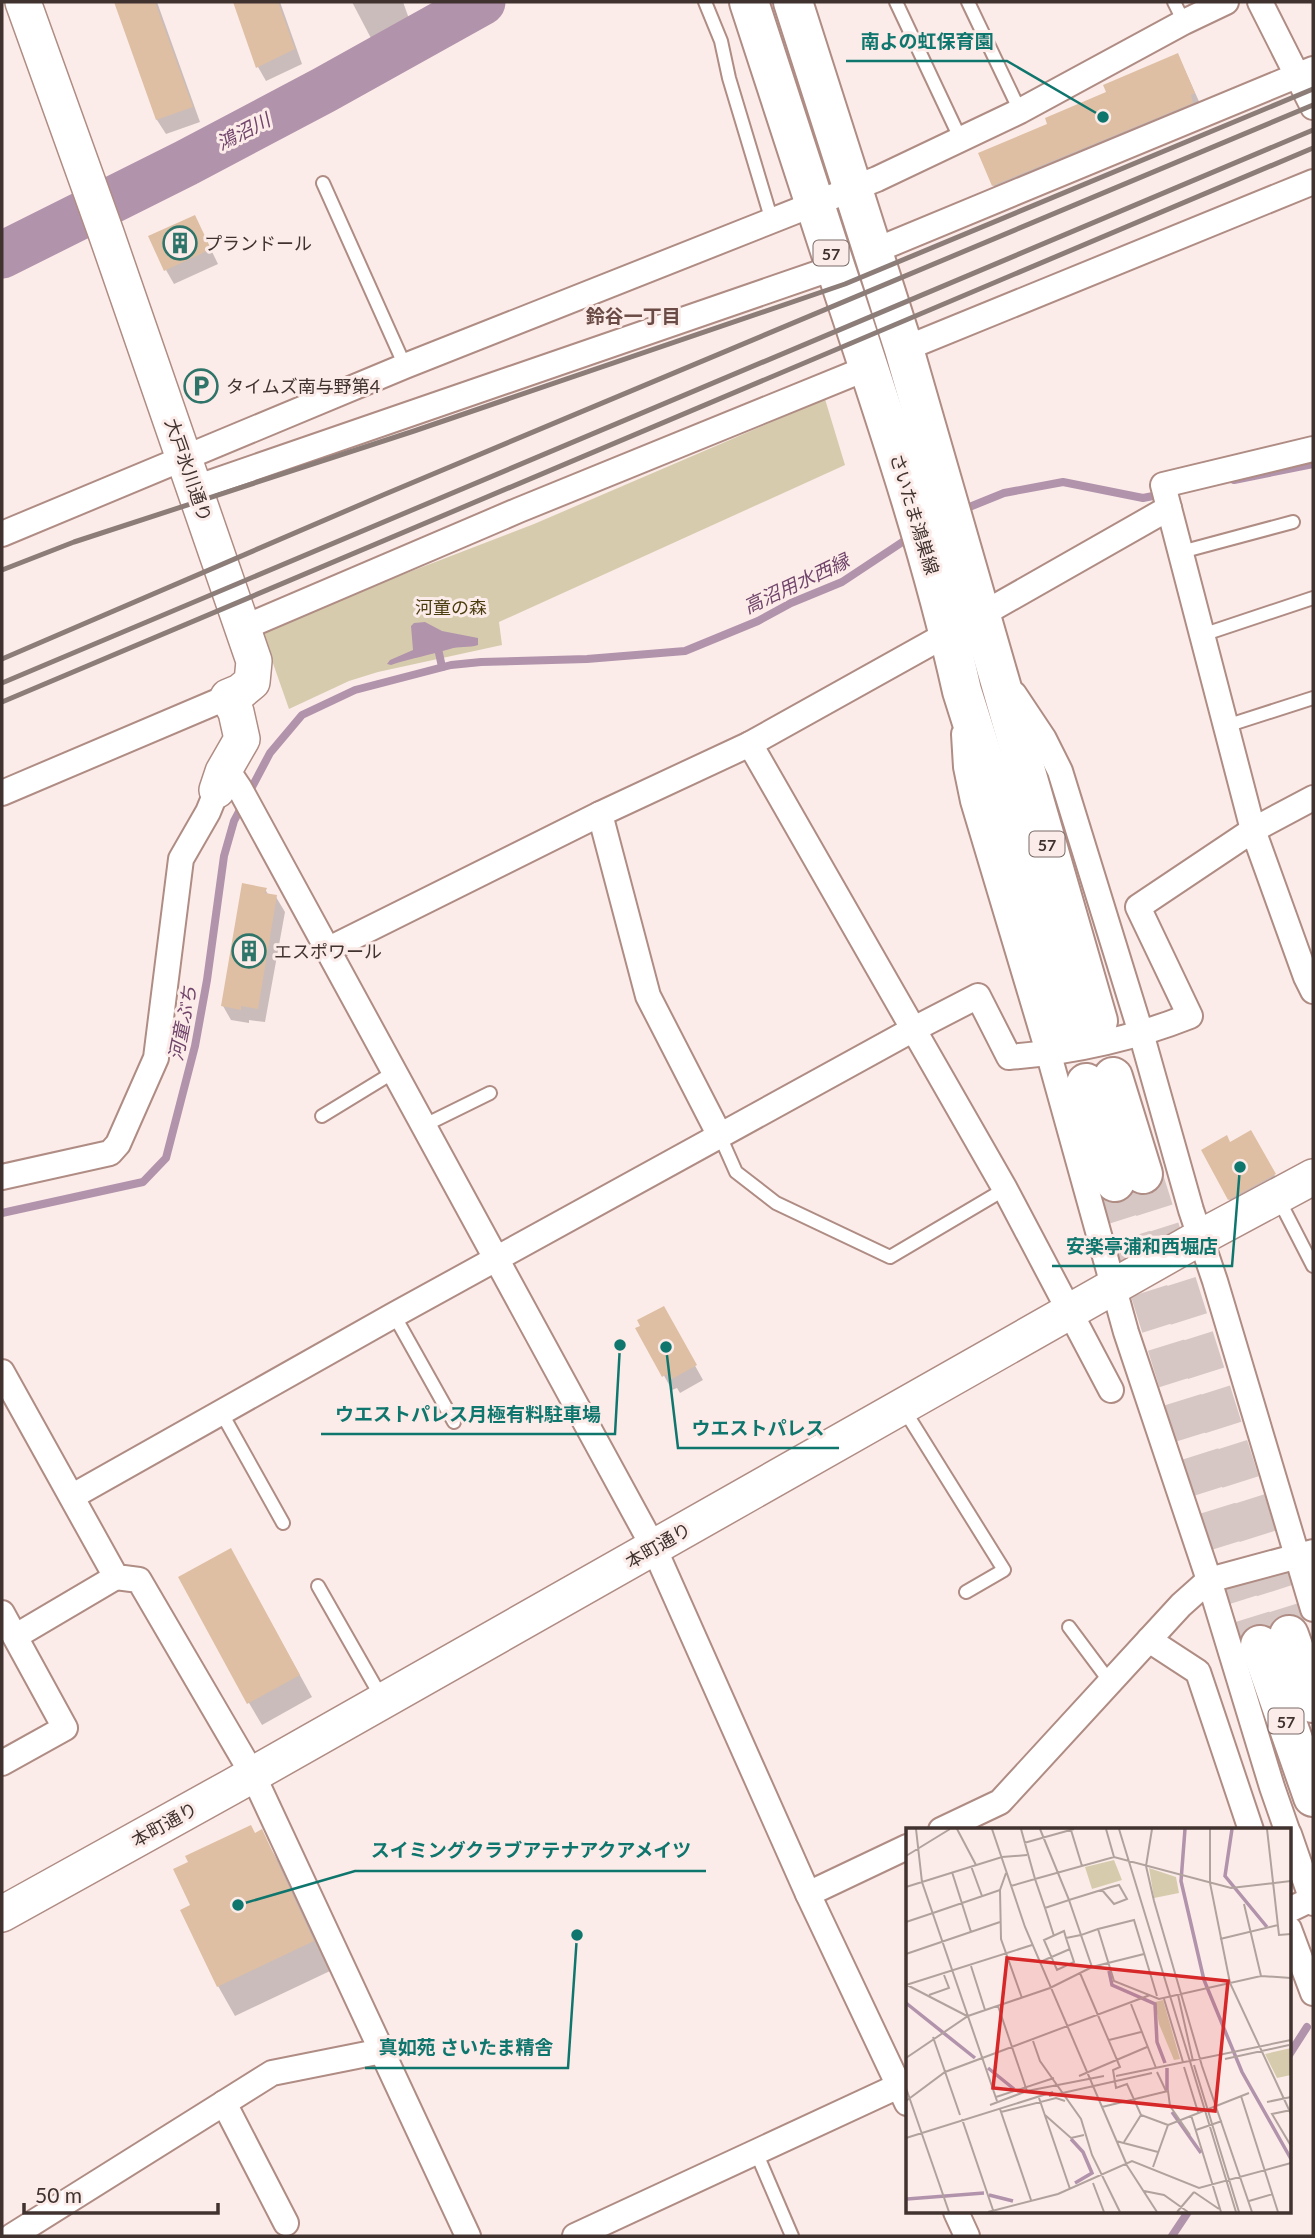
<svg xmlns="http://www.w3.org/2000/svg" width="1315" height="2238" viewBox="0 0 1315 2238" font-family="Lato,'Noto Sans JP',sans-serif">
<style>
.green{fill:#d6ccad}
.water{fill:#b293ac}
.shadow{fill:#0003}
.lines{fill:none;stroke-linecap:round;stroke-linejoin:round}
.stream{stroke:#b293ac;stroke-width:8}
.river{stroke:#b293ac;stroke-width:47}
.building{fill:#debfa4}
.primary-tunnel{stroke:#d6c7c4;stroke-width:38;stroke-dasharray:38 19;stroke-linecap:butt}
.lane-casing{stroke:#af8c84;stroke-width:16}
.street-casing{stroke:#af8c84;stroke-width:28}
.secondary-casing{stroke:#af8c84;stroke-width:38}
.primary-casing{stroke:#af8c84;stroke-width:42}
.lane{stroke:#fff;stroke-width:12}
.street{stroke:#fff;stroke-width:24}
.secondary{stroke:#fff;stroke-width:35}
.primary{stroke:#fff;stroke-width:38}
.rail{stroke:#8c7d79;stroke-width:5}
.labels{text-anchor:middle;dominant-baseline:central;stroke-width:6;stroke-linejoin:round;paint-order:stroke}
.shield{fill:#fcece9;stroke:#786a66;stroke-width:2}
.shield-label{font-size:16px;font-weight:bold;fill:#40322e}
.poi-label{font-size:18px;fill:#40322e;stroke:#fcece9;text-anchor:start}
.street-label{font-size:18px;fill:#40322e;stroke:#fcece9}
.park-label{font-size:18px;fill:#4b3d0f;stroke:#fcece9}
.water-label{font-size:19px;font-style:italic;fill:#71456b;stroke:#fcece9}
.neighbourhood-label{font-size:19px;font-weight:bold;fill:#6a4b45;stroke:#fcece9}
.inset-river{fill:none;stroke:#b293ac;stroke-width:3.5}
.inset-road{fill:none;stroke:#b1a29e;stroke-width:2}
.view{fill:#d62828;fill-opacity:0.15;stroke:#d62828;stroke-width:3.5}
.inset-edge{fill:none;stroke:#40322e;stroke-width:3.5}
.leader{fill:none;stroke:#0f766e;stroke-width:2.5}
.callout-dot{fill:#0f766e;stroke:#fcece9;stroke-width:2.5}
.callout-label{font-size:19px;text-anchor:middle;font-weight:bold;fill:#0f766e;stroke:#fcece9;stroke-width:6;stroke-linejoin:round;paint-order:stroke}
</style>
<rect width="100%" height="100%" fill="#fcece9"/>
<path class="green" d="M 825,399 L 845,465 L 499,622 L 502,645 L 378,672 L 349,681 L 289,709 L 261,629 L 534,524 Z"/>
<path class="water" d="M 425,622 L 442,631 L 478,638 L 478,645 C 469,648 459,646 450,649 C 431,655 411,658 391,665 L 387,664 L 390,660 L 413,650 L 411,626 L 414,623 Z"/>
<g class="shadow">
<path d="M 116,2 L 157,2 L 200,122 L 166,134 L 157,120 Z"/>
<path d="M 235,2 L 280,2 L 302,64 L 266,81 L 258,67 Z"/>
<path d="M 352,2 L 403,2 L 412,27 L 373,42 Z"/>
<path d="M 1178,55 L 1202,108 L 1002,200 L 993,185 L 1050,125 Z"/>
<path d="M 195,217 L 218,264 L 174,284 L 166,270 Z"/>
<path d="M 265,889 L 269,896 L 276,897 L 285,912 L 265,1022 L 249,1020 L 249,1023 L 231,1020 L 223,1006 Z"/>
<path d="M 1250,1132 L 1287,1197 L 1242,1221 L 1229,1199 L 1230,1144 Z"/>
<path d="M 663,1308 L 703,1380 L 680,1393 L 677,1388 L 672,1390 L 638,1329 Z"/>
<path d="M 243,1572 L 312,1697 L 262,1725 L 249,1703 Z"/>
<path d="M 261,1832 L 278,1861 L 330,1971 L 235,2016 L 218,1986 L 183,1911 L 193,1906 L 190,1863 Z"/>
</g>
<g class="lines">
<g class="stream">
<path d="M 1234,480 L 1313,464"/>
<path d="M 962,510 L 1004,493 L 1063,482 L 1143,498 L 1163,494"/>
<path d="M 439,653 L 442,667"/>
<path d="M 2,1213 L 143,1182 L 166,1158 L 195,1046 L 207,980 L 224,856 L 234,821 L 270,753 L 302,715 L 355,690 L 451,665 L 481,662 L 587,659 L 685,651 L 758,621 L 791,603 L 842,582 L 910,537"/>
<path d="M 1289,2055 L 1307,2027"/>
<path d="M 1172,2236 L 1188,2212"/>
</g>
<path class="river" d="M 2,255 L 186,163 L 324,90 L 482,2"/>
</g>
<g class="building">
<path d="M 114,2 L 155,2 L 193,107 L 156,120 Z"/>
<path d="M 233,2 L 278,2 L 295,49 L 256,68 Z"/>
<path d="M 1178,53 L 1195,93 L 1191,95 L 1193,103 L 992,186 L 978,153 L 1047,124 L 1045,118 L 1106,92 L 1103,85 Z"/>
<path d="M 195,215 L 211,249 L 164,271 L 148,236 Z"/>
<path d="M 242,883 L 267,888 L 265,893 L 277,895 L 258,1009 L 241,1006 L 241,1010 L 221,1006 Z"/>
<path d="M 1251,1130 L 1276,1174 L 1228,1200 L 1201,1150 L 1227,1135 L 1230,1142 Z"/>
<path d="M 664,1306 L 697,1365 L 670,1380 L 667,1374 L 662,1377 L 635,1328 L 640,1326 L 637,1320 Z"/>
<path d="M 231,1548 L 300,1675 L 247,1704 L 178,1577 Z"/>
<path d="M 251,1825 L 255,1833 L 262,1829 L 314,1941 L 217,1987 L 180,1910 L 190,1905 L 173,1869 L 188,1862 L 185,1856 Z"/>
</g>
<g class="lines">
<g class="primary-tunnel">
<path d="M 1143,1174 L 1289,1635"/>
<path d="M 1115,1182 L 1260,1645"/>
</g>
<defs>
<g id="lane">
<path d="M 705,2 L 721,41 L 729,78 L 772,221"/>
<path d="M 896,2 L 961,140"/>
<path d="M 968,2 L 1020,111"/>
<path d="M 1174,2 L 1184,22"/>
<path d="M 323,183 L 405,366"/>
<path d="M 1181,552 L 1293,522"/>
<path d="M 1202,635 L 1313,598"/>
<path d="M 1226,726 L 1313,698"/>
<path d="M 322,1116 L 394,1072"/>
<path d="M 425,1125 L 490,1093"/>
<path d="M 720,1136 L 736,1172 L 776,1203 L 890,1257 L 1005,1189"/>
<path d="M 1278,1198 L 1313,1266"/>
<path d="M 394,1315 L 454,1422"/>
<path d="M 903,1408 L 1004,1570 L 966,1592"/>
<path d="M 221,1412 L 283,1523"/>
<path d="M 318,1586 L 383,1700"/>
<path d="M 1069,1627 L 1110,1682"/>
<path d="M 756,2152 L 792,2236"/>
</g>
<g id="street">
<path d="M 1260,2 L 1313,107"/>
<path d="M 874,251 L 1313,69"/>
<path d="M 904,349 L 1313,182"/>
<path d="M 1313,449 L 1163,485 L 1253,830 L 1306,977 L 1313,991"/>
<path d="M 195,488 L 836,267"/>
<path d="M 2,534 L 405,366 L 877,179 L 1020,111 L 1184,22 L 1226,2"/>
<path d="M 981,615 L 1169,508"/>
<path d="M 243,628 L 519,510 L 870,367"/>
<path d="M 1014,694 L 1044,739 L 1060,771 L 1141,1033 L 1191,1210 L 1215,1281 L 1313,1609"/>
<path d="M 964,734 L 966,767 L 973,801 L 1049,1055 L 1126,1332 L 1209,1580 L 1272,1787 L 1287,1830"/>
<path d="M 750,744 L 1005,1189 L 1111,1390"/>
<path d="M 226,768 L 240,789 L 654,1548 L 808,1894 L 907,2103"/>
<path d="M 2,793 L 228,697"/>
<path d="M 600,814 L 648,996 L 720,1136"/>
<path d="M 327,950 L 600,814 L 750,744 L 949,633"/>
<path d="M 2,1177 L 110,1153 L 118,1144 L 156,1058 L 181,859 L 208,812 L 217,790"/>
<path d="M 2,1372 L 116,1577 L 139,1580 L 253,1775 L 468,2236"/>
<path d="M 73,1496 L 394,1315 L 912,1030 L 978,996 L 1009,1057 C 1071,1052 1132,1039 1190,1016 L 1138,907 L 1253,830 L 1313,798"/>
<path d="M 2,1613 L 65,1728 L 2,1763"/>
<path d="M 16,1636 L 116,1577"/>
<path d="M 1149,1640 L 1198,1672 L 1251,1830"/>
<path d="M 941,1830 L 1000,1802 L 1181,1605 L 1209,1580 L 1313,1552"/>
<path d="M 1289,1834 L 1313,1903"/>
<path d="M 808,1894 L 907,1847"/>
<path d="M 1289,1910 L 1312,1899"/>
<path d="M 1289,1929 L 1313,1993"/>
<path d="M 224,2103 L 286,2223"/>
<path d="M 956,2212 L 967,2236"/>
<path d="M 12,2236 L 272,2073 L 382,2051"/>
<path d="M 575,2236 L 907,2082"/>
</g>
<g id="secondary">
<path d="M 23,2 L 106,233 L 254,661 L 252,682 L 240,692 L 228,697 L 236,712 L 242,739 L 223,772 L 217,790"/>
<path d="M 2,1914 L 231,1787 L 1201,1237 L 1313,1177"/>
</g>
<g id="primary">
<path d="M 749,2 C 778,91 807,180 836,269 C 882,408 930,547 962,691 L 1069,1029"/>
<path d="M 793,2 L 904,349 L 1098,1021"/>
<path d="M 1113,1077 L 1143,1174"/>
<path d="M 1086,1083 L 1115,1182"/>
<path d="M 1289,1635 L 1313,1703"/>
<path d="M 1260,1645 L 1313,1797"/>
</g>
</defs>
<use href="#lane" class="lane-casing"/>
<use href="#street" class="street-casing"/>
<use href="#secondary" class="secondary-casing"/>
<use href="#primary" class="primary-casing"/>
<use href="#lane" class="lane"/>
<use href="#street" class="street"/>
<use href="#secondary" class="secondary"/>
<use href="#primary" class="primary"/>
<g class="rail">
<path d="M 2,570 L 74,542 L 414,431 L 845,284 L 1313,89"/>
<path d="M 2,659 L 383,495 L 1313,105"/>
<path d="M 2,683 L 1313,130"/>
<path d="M 2,702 L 1313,148"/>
</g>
</g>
<defs>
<symbol id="building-ring" viewBox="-11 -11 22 22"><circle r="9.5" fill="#fcece9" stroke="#2e7469" stroke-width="1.5"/><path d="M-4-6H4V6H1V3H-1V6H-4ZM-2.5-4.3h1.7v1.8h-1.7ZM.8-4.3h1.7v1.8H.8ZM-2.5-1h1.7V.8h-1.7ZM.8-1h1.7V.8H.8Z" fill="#2e7469"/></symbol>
<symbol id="parking-ring" viewBox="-11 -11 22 22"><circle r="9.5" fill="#fcece9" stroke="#2e7469" stroke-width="1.5"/><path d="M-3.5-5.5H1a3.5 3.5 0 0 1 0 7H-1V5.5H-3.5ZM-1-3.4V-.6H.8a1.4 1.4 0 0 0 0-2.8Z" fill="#2e7469"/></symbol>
</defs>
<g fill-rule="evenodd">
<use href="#building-ring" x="161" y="224" width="38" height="38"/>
<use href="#parking-ring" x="182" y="367" width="38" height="38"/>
<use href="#building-ring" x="230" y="932" width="38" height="38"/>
</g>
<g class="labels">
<g class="shield">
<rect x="813.5" y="240.5" width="35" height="25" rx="5"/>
<rect x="1029.5" y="831.5" width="35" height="25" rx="5"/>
<rect x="1268.5" y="1708.5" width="35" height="25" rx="5"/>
</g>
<g class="shield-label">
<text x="831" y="253">57</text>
<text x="1047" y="844">57</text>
<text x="1286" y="1721">57</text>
</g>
<g class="poi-label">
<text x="204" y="243">プランドール</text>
<text x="226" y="386">タイムズ南与野第4</text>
<text x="274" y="951">エスポワール</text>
</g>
<g class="street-label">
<text transform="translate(189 470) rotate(71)">大戸氷川通り</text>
<text transform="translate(915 514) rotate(73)">さいたま鴻巣線</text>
<text transform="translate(658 1545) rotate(-30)">本町通り</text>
<text transform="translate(164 1824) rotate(-29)">本町通り</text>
</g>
<g class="park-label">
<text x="451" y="607">河童の森</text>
</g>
<g class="water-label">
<text transform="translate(243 131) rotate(-27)">鴻沼川</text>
<text transform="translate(796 583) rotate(-25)">高沼用水西縁</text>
<text transform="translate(182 1023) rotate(-79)">河童ぶち</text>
</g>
<g class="neighbourhood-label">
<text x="633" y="315">鈴谷一丁目</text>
</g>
</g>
<g transform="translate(906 1828)">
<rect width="385" height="385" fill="#fcece9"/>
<path d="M 208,32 L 216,52 L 186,61 L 179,39 ZM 243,40 L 270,49 L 273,65 L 248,70 ZM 257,172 L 274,231 L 268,232 L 253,196 L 249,174 ZM 385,220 L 385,247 L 371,250 L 359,226 Z" fill="#d6ccad"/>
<path class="inset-river" d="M 279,1 L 275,53 L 298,152 L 336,244 L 385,331M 326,1 L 319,48 L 361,99M 203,143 L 206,157 L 249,176 L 251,214 L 259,235M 0,175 L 69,230M 82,240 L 108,261M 261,240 L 261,262M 266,284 L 295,325M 165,311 L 177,324 L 186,345 L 169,355M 83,367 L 107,373M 1,371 L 78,365"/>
<path class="inset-road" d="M 10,1 L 16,54 L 91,273M 51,1 L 70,37M 86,1 L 119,99 L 220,335M 115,1 L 129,51 L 208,29 L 325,60 L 385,53M 134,1 L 163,72 L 205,59 L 213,57 L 221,71 L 208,76 L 196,62M 200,1 L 208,29M 213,1 L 330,384M 246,1 L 240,38 L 248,73 L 296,238 L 346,384M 304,1 L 304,55 L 324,155 L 385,286M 361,1 L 373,107 L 385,106M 165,2 L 176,38M 118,15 L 168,1M 0,28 L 44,1M 65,38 L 76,68M 46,44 L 65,104M 100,45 L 94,62 L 95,111 L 116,170M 105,58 L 129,51 L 139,80 L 163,72 L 175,107 L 160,110 L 168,134 L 151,142 L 138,112 L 158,103 L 160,110M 0,59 L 96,29 L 121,27M 338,76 L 355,148M 139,80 L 148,108M 27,85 L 94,62M 0,94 L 27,85M 314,111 L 372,97M 0,126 L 94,94M 134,134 L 164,121M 65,138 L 79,182M 186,139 L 175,107 L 192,101M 174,145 L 214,239 L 207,242 L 210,260 L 221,256 L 235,287 L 262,297M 0,157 L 126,117M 1,157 L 61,188M 23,167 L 43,160 L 38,147M 272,167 L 287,233M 251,168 L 228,92 L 192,101 L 208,153 L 253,171 L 355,148 L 385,150M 258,171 L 277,234M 225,176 L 250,240M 92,178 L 121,263M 27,209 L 54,287M 203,212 L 235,204M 127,213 L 134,233 L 175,291 L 186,327 L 214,384M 0,230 L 62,188 L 144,160 L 186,139 L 238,126M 319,231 L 383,217M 288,237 L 333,384M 278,239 L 292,284M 251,244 L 260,263M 173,248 L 241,219M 210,248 L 385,212M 0,260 L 43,384M 143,268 L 246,245M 335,268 L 372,384M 90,269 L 148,250M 133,270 L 164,361M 0,273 L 39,244 L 244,167M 361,274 L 385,269M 84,277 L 121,263 L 198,248M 196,279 L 262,263 L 264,278 L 284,307M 94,281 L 125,372M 385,282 L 366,286 L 385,318M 95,284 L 150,270 L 159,273M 139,287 L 165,310 L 178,307M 285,287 L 315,384M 56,291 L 87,382M 290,302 L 316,293M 0,310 L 147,264M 210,313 L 252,324M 218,314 L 235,287M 220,336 L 251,384M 247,339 L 262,297 L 343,265M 187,355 L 198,384M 238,363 L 258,367 L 282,384M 288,364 L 313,381M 343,373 L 367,366M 82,384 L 152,366 L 226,333 L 293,360 L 385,335M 271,384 L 288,364"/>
<path class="view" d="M 101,130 L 322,153 L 309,283 L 87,260 Z"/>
<rect width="385" height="385" class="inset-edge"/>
</g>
<path class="leader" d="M1103 117L1007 61H846M1240 1167L1232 1266H1052M620 1345L615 1434H321M666 1347L678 1448H839M238 1905L355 1871H706M577 1935L568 2068H365"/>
<g class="callout-dot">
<circle cx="1103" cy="117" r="7"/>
<circle cx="1240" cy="1167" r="7"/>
<circle cx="620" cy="1345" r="7"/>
<circle cx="666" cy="1347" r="7"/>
<circle cx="238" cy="1905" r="7"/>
<circle cx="577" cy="1935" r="7"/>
</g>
<g class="callout-label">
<text x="927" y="48">南よの虹保育園</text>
<text x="1142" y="1253">安楽亭浦和西堀店</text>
<text x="468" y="1421">ウエストパレス月極有料駐車場</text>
<text x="758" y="1435">ウエストパレス</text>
<text x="531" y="1857">スイミングクラブアテナアクアメイツ</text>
<text x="466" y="2054">真如苑 さいたま精舎</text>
</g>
<rect width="1315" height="2238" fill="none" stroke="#40322e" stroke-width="7"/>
<path d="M24 2203v10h194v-10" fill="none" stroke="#40322e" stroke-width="3.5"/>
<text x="35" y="2203" font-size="21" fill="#40322e" stroke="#fcece9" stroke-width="5" paint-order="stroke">50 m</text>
</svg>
